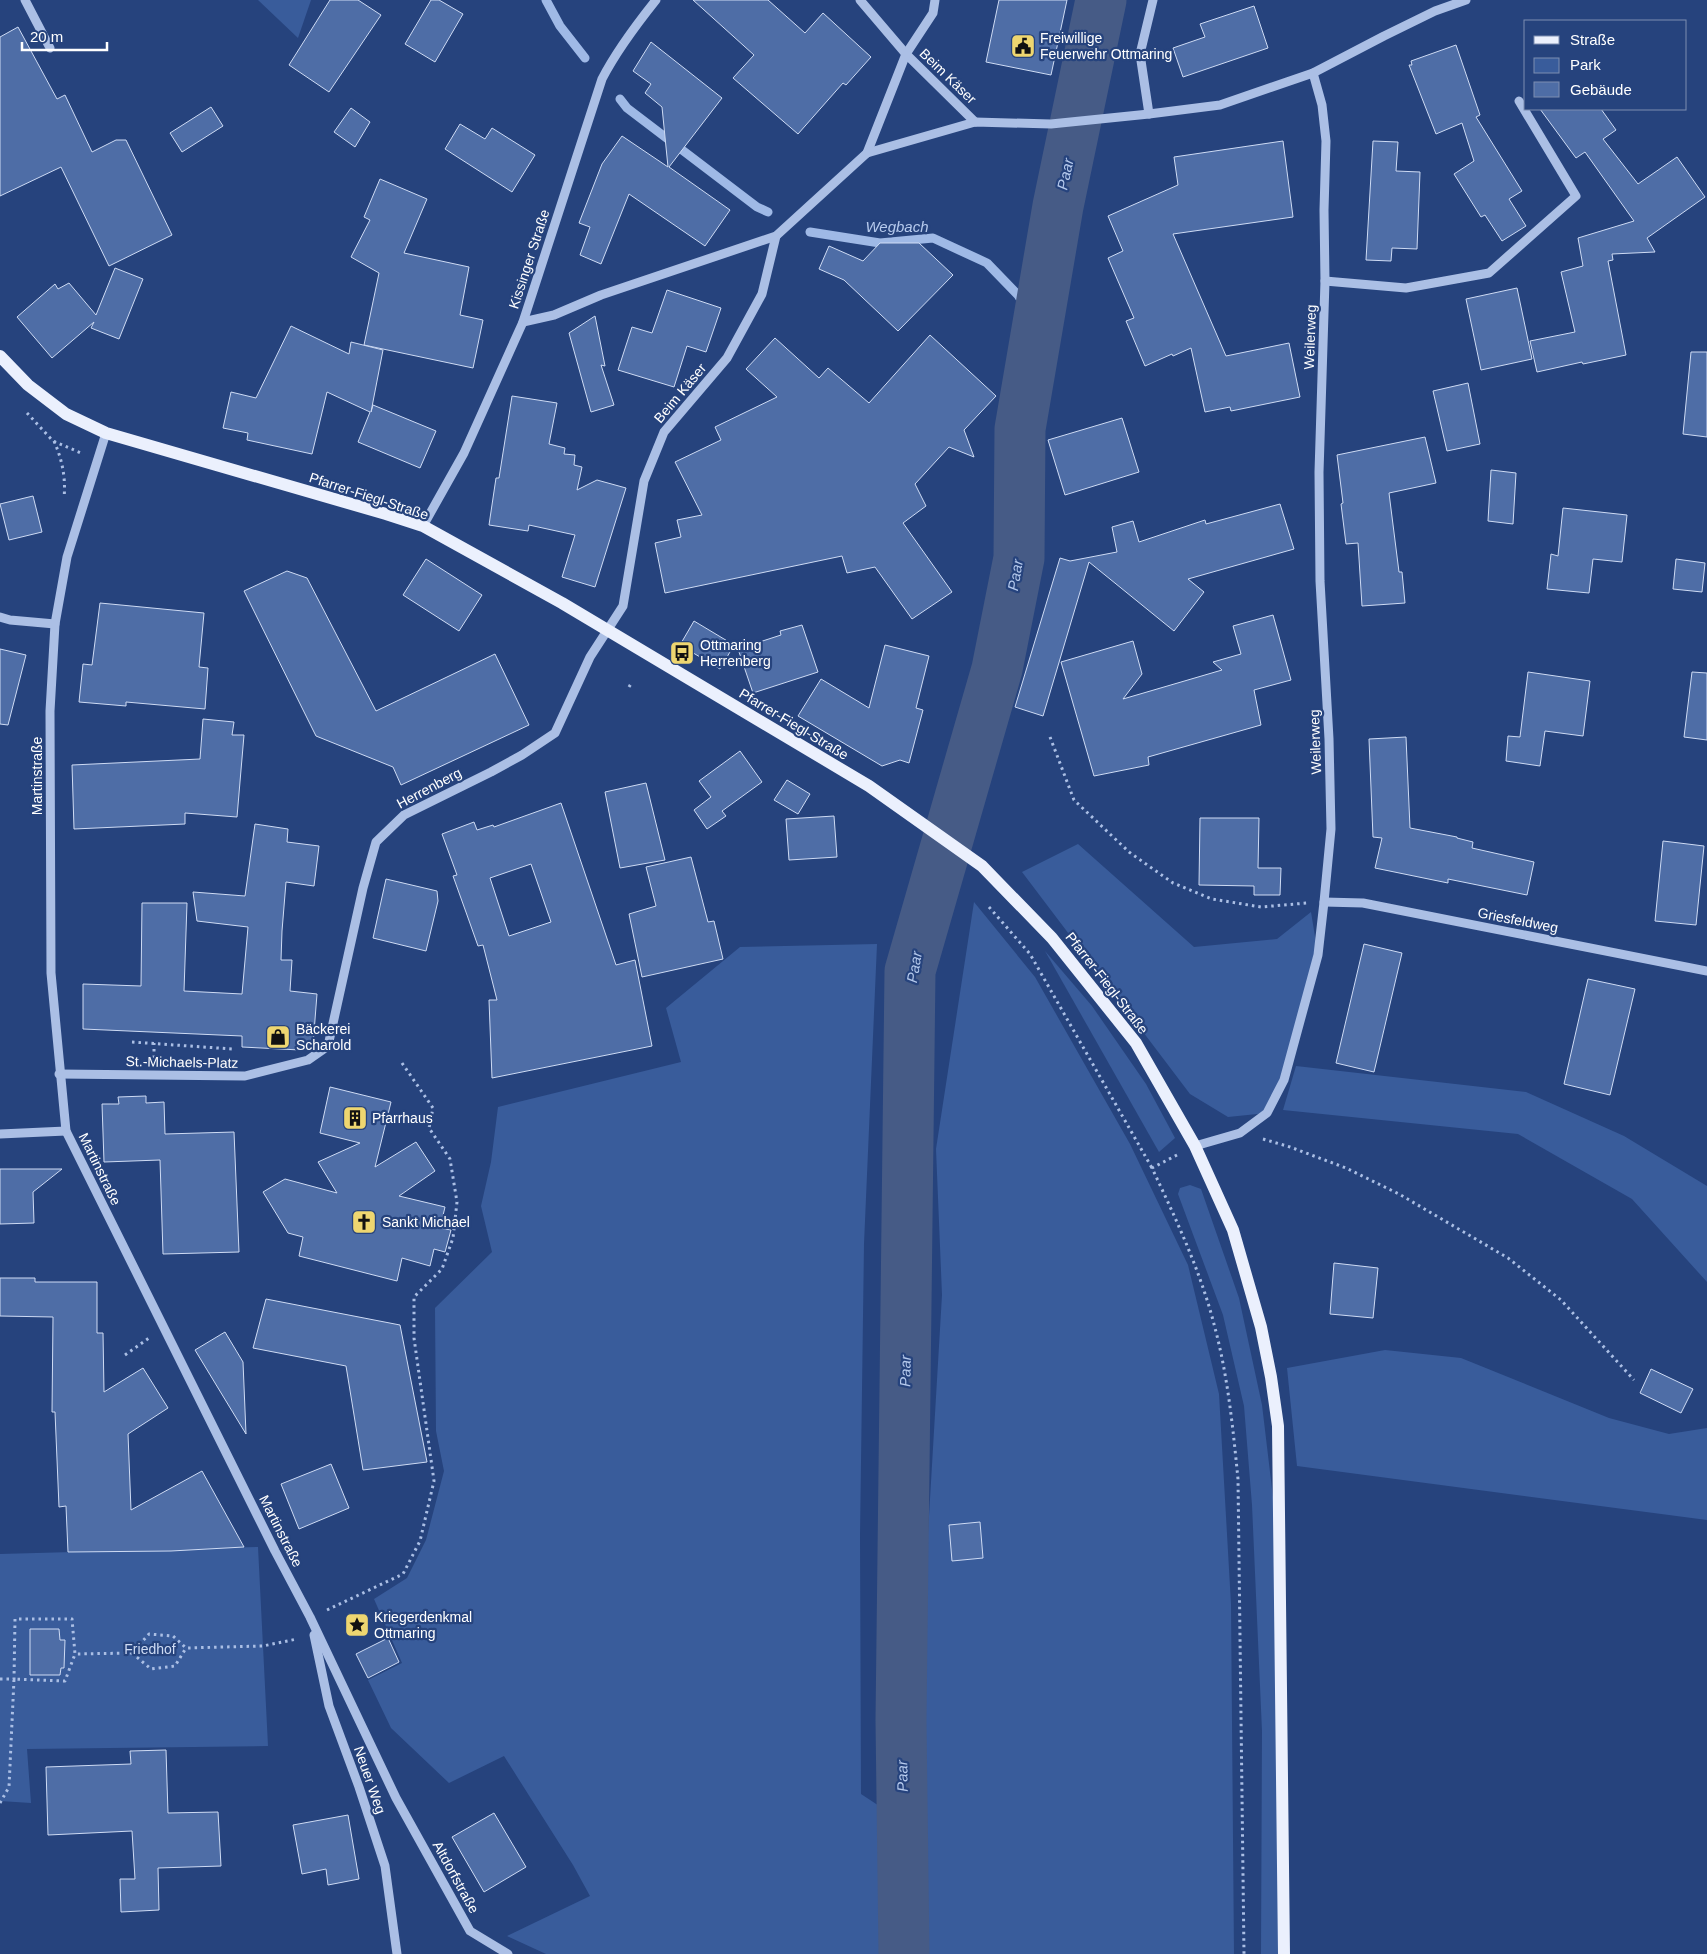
<svg xmlns="http://www.w3.org/2000/svg" width="1707" height="1954" viewBox="0 0 1707 1954" font-family="Arial,sans-serif">
<style>
.green{fill:#395c9b}
.lines{fill:none;stroke-linecap:round;stroke-linejoin:round}
.stream{stroke:#9fb9e6;stroke-width:9}
.river{stroke:#465b86;stroke-width:51}
.building{fill:#4e6da6;stroke:#cedbf4;fill-rule:evenodd}
.path{stroke:#abbfe5;stroke-width:3;stroke-dasharray:2.5 4;stroke-linecap:butt}
.minor{stroke:#abbfe5;stroke-width:9}
.major{stroke:#ebf0fd;stroke-width:12}
.labels{text-anchor:middle;dominant-baseline:central;stroke-width:4.5;stroke-linejoin:round;paint-order:stroke}
.poi-label{font-size:14px;fill:#fff;stroke:#26437d;text-anchor:start}
.street-label{font-size:14px;fill:#fff;stroke:#26437d}
.park-label{font-size:14px;fill:#cedbf4;stroke:#26437d}
.water-label{font-size:15px;font-style:italic;fill:#b6caed;stroke:#26437d}
</style>
<rect width="100%" height="100%" fill="#26437d"/>
<g class="green">
<path d="M 258,0 L 311,0 L 298,38 Z"/>
<path d="M 1078,844 L 1194,947 L 1277,939 L 1311,912 L 1318,955 L 1284,1080 L 1267,1113 L 1228,1117 L 1190,1094 L 1022,872 Z"/>
<path d="M 974,902 L 1035,977 L 1130,1144 L 1188,1265 L 1219,1394 L 1231,1604 L 1234,1954 L 919,1954 L 925,1790 L 920,1723 L 925,1584 L 942,1295 L 936,1149 Z"/>
<path d="M 877,944 L 864,1244 L 860,1536 L 861,1794 L 902,1821 L 904,1954 L 546,1954 L 507,1936 L 590,1896 L 573,1865 L 504,1756 L 449,1783 L 391,1728 L 368,1680 L 402,1663 L 374,1599 L 407,1578 L 426,1540 L 444,1471 L 436,1431 L 435,1308 L 492,1252 L 481,1206 L 491,1162 L 498,1107 L 681,1062 L 666,1008 L 740,947 Z"/>
<path d="M 1045,951 L 1092,1006 L 1146,1084 L 1175,1138 L 1159,1152 Z"/>
<path d="M 1296,1066 L 1526,1092 L 1624,1136 L 1707,1186 L 1707,1282 L 1632,1199 L 1518,1134 L 1283,1110 Z"/>
<path d="M 1190,1185 L 1201,1189 L 1239,1298 L 1262,1405 L 1275,1514 L 1280,1954 L 1261,1954 L 1262,1731 L 1252,1505 L 1244,1406 L 1223,1315 L 1178,1194 L 1180,1188 Z"/>
<path d="M 1385,1350 L 1461,1358 L 1609,1418 L 1669,1434 L 1707,1428 L 1707,1520 L 1297,1466 L 1287,1368 Z"/>
<path d="M 258,1547 L 268,1746 L 27,1749 L 31,1803 L 0,1801 L 0,1554 Z"/>
</g>
<g class="lines">
<g class="stream">
<path d="M 546,0 L 560,26 L 585,58"/>
<path d="M 620,99 L 627,108 L 757,207 L 768,212"/>
<path d="M 810,232 L 880,243 L 933,238 L 987,263 L 1018,295 L 1037,327"/>
</g>
<path class="river" d="M 904,1954 L 901,1720 L 910,971 L 997,669 L 1019,558 L 1020,429 L 1058,206 L 1101,0"/>
</g>
<g class="building">
<path d="M 330,0 L 358,0 L 381,15 L 329,92 L 289,65 Z"/>
<path d="M 431,0 L 439,0 L 463,14 L 435,62 L 405,44 Z"/>
<path d="M 693,0 L 768,0 L 805,33 L 823,13 L 871,57 L 846,85 L 843,83 L 798,134 L 733,78 L 754,55 Z"/>
<path d="M 999,0 L 1067,0 L 1051,75 L 986,62 Z"/>
<path d="M 1254,6 L 1268,48 L 1183,77 L 1173,48 L 1205,37 L 1200,24 Z"/>
<path d="M 18,27 L 57,99 L 65,95 L 92,152 L 116,140 L 126,140 L 172,235 L 109,266 L 61,167 L 0,196 L 0,37 Z"/>
<path d="M 651,42 L 722,98 L 669,167 L 730,210 L 705,246 L 629,194 L 601,264 L 580,255 L 590,227 L 579,223 L 602,164 L 622,136 L 668,167 L 662,107 L 645,93 L 651,84 L 633,71 Z"/>
<path d="M 1456,45 L 1480,115 L 1476,117 L 1522,191 L 1509,199 L 1526,226 L 1502,241 L 1485,215 L 1481,217 L 1454,174 L 1474,161 L 1462,123 L 1436,134 L 1409,65 L 1412,65 L 1411,61 Z"/>
<path d="M 211,107 L 223,126 L 182,152 L 170,133 Z"/>
<path d="M 351,108 L 370,122 L 355,147 L 334,132 Z"/>
<path d="M 1540,109 L 1601,109 L 1616,130 L 1603,139 L 1638,184 L 1677,157 L 1705,197 L 1647,238 L 1655,252 L 1612,254 L 1613,260 L 1608,261 L 1626,355 L 1583,364 L 1582,362 L 1537,372 L 1530,341 L 1575,332 L 1561,272 L 1583,266 L 1578,238 L 1634,221 L 1585,152 L 1576,158 Z"/>
<path d="M 460,124 L 485,139 L 492,128 L 535,155 L 512,192 L 445,149 Z"/>
<path d="M 1283,141 L 1293,217 L 1173,234 L 1226,356 L 1289,343 L 1300,397 L 1231,411 L 1230,407 L 1205,412 L 1191,348 L 1173,356 L 1172,354 L 1145,366 L 1126,321 L 1134,318 L 1108,258 L 1123,251 L 1108,216 L 1178,185 L 1174,157 Z"/>
<path d="M 1373,141 L 1398,142 L 1396,171 L 1420,172 L 1417,249 L 1392,248 L 1391,261 L 1366,260 Z"/>
<path d="M 380,179 L 427,199 L 404,253 L 469,267 L 460,315 L 483,320 L 473,368 L 364,345 L 379,273 L 351,257 L 370,220 L 364,217 Z"/>
<path d="M 880,243 L 919,243 L 953,275 L 898,331 L 844,280 L 819,269 L 829,246 L 863,261 Z"/>
<path d="M 115,268 L 143,279 L 119,339 L 91,328 L 94,322 L 52,358 L 17,317 L 55,284 L 58,289 L 69,283 L 96,315 Z"/>
<path d="M 1517,288 L 1532,359 L 1481,370 L 1466,299 Z"/>
<path d="M 667,290 L 721,308 L 706,352 L 687,346 L 674,387 L 618,370 L 632,327 L 652,333 Z"/>
<path d="M 595,316 L 605,366 L 601,365 L 614,405 L 591,412 L 569,333 Z"/>
<path d="M 291,326 L 349,354 L 351,342 L 383,350 L 371,412 L 373,405 L 436,431 L 420,468 L 358,442 L 370,412 L 327,392 L 312,454 L 247,440 L 248,433 L 223,428 L 231,392 L 256,398 Z"/>
<path d="M 930,335 L 996,396 L 964,430 L 974,457 L 949,447 L 915,484 L 926,506 L 903,523 L 952,592 L 912,619 L 875,567 L 847,573 L 842,556 L 665,593 L 655,543 L 681,537 L 677,520 L 702,515 L 675,462 L 721,440 L 715,427 L 777,397 L 746,369 L 775,338 L 819,378 L 828,368 L 869,403 Z"/>
<path d="M 1691,352 L 1707,352 L 1707,437 L 1683,434 Z"/>
<path d="M 1468,383 L 1480,444 L 1447,451 L 1433,391 Z"/>
<path d="M 512,396 L 557,403 L 549,444 L 565,448 L 564,454 L 575,455 L 574,465 L 582,467 L 577,490 L 597,480 L 626,488 L 595,587 L 562,577 L 575,535 L 529,525 L 528,531 L 489,525 L 496,478 L 499,478 Z"/>
<path d="M 1122,418 L 1139,472 L 1065,495 L 1048,440 Z"/>
<path d="M 1425,437 L 1436,483 L 1389,493 L 1399,572 L 1402,572 L 1405,603 L 1362,606 L 1358,543 L 1346,544 L 1341,504 L 1343,503 L 1337,455 Z"/>
<path d="M 1491,470 L 1516,473 L 1513,524 L 1488,521 Z"/>
<path d="M 33,496 L 42,532 L 9,540 L 0,504 Z"/>
<path d="M 1280,504 L 1294,549 L 1188,579 L 1204,592 L 1174,631 L 1089,562 L 1043,716 L 1015,707 L 1060,558 L 1070,561 L 1117,552 L 1112,527 L 1133,521 L 1139,542 L 1205,520 L 1206,524 Z"/>
<path d="M 1563,508 L 1627,515 L 1622,562 L 1593,559 L 1589,593 L 1547,589 L 1551,554 L 1558,556 Z"/>
<path d="M 426,559 L 482,595 L 459,631 L 403,595 Z"/>
<path d="M 1676,559 L 1705,563 L 1702,592 L 1673,589 Z"/>
<path d="M 287,571 L 307,578 L 376,711 L 495,654 L 529,725 L 401,785 L 393,767 L 316,736 L 244,591 Z"/>
<path d="M 100,603 L 204,613 L 199,667 L 208,668 L 205,709 L 126,702 L 126,706 L 79,702 L 83,664 L 92,665 Z"/>
<path d="M 1273,615 L 1291,680 L 1254,690 L 1261,725 L 1148,757 L 1149,765 L 1094,776 L 1061,662 L 1133,641 L 1142,674 L 1123,699 L 1222,670 L 1213,662 L 1241,654 L 1233,626 Z"/>
<path d="M 694,621 L 734,645 L 720,669 L 680,645 Z"/>
<path d="M 802,625 L 818,672 L 753,693 L 738,649 L 781,635 L 780,631 Z"/>
<path d="M 885,645 L 929,656 L 916,708 L 923,710 L 909,763 L 900,760 L 882,766 L 798,716 L 821,679 L 869,708 Z"/>
<path d="M 0,649 L 26,655 L 8,725 L 0,724 Z"/>
<path d="M 1528,672 L 1590,681 L 1583,736 L 1545,731 L 1540,766 L 1506,761 L 1508,736 L 1520,737 Z"/>
<path d="M 1692,672 L 1707,673 L 1707,740 L 1684,737 Z"/>
<path d="M 203,719 L 234,722 L 232,735 L 244,735 L 237,817 L 185,813 L 185,824 L 74,829 L 72,765 L 200,759 Z"/>
<path d="M 1406,737 L 1410,828 L 1457,837 L 1457,838 L 1473,842 L 1472,848 L 1534,862 L 1527,895 L 1448,879 L 1448,883 L 1375,868 L 1382,838 L 1373,837 L 1369,739 Z"/>
<path d="M 740,751 L 762,782 L 722,811 L 726,816 L 707,829 L 694,810 L 711,797 L 699,781 Z"/>
<path d="M 787,780 L 810,794 L 798,814 L 774,800 Z"/>
<path d="M 646,783 L 665,860 L 620,868 L 605,792 Z"/>
<path d="M 561,803 L 616,965 L 635,960 L 652,1046 L 492,1078 L 489,1000 L 497,1000 L 483,945 L 478,946 L 467,915 L 453,876 L 457,875 L 442,834 L 474,822 L 477,830 L 493,825 L 494,827 ZM 531,864 L 551,922 L 509,936 L 490,878 Z"/>
<path d="M 834,816 L 837,857 L 789,860 L 786,819 Z"/>
<path d="M 1200,818 L 1259,818 L 1258,868 L 1281,868 L 1280,895 L 1254,895 L 1254,886 L 1199,885 Z"/>
<path d="M 255,824 L 288,829 L 287,842 L 319,846 L 314,886 L 286,882 L 282,931 L 281,960 L 292,960 L 290,991 L 317,994 L 313,1045 L 300,1050 L 242,1047 L 242,1036 L 83,1029 L 83,984 L 141,986 L 142,903 L 187,903 L 184,991 L 242,994 L 248,927 L 197,921 L 193,892 L 245,896 Z"/>
<path d="M 1663,841 L 1704,846 L 1696,925 L 1655,921 Z"/>
<path d="M 691,857 L 708,922 L 714,921 L 723,959 L 642,977 L 629,914 L 656,906 L 646,867 Z"/>
<path d="M 386,879 L 437,891 L 438,901 L 426,951 L 373,938 Z"/>
<path d="M 1364,944 L 1402,953 L 1374,1072 L 1336,1063 Z"/>
<path d="M 1588,979 L 1635,989 L 1610,1095 L 1564,1084 Z"/>
<path d="M 330,1087 L 391,1102 L 375,1167 L 416,1142 L 435,1171 L 399,1196 L 445,1207 L 440,1228 L 451,1230 L 445,1252 L 434,1249 L 430,1266 L 402,1258 L 397,1281 L 299,1256 L 303,1237 L 288,1233 L 263,1192 L 285,1179 L 337,1193 L 318,1162 L 360,1143 L 320,1133 Z"/>
<path d="M 146,1096 L 146,1103 L 164,1102 L 165,1134 L 234,1132 L 239,1252 L 163,1254 L 160,1160 L 104,1162 L 102,1104 L 119,1104 L 118,1097 Z"/>
<path d="M 0,1169 L 62,1169 L 33,1192 L 34,1223 L 0,1224 Z"/>
<path d="M 1334,1263 L 1378,1268 L 1373,1318 L 1330,1314 Z"/>
<path d="M 0,1278 L 35,1278 L 35,1282 L 97,1282 L 97,1333 L 103,1333 L 104,1392 L 143,1368 L 168,1408 L 128,1434 L 131,1510 L 202,1471 L 244,1547 L 171,1551 L 68,1552 L 66,1506 L 59,1507 L 55,1412 L 52,1412 L 53,1317 L 0,1316 Z"/>
<path d="M 266,1299 L 400,1325 L 427,1462 L 363,1470 L 346,1366 L 253,1348 Z"/>
<path d="M 225,1332 L 243,1362 L 246,1434 L 195,1350 Z"/>
<path d="M 1651,1369 L 1693,1389 L 1681,1413 L 1640,1393 Z"/>
<path d="M 331,1464 L 349,1508 L 299,1529 L 281,1484 Z"/>
<path d="M 980,1522 L 983,1558 L 952,1561 L 949,1525 Z"/>
<path d="M 30,1629 L 59,1629 L 60,1640 L 65,1640 L 64,1668 L 61,1668 L 60,1675 L 30,1675 Z"/>
<path d="M 388,1638 L 399,1662 L 368,1678 L 356,1654 Z"/>
<path d="M 166,1750 L 168,1813 L 218,1812 L 221,1866 L 158,1868 L 159,1910 L 121,1912 L 120,1879 L 135,1879 L 132,1831 L 48,1835 L 46,1767 L 131,1764 L 130,1751 Z"/>
<path d="M 494,1813 L 526,1867 L 484,1892 L 452,1837 Z"/>
<path d="M 348,1815 L 359,1879 L 328,1885 L 326,1869 L 302,1874 L 293,1825 Z"/>
</g>
<g class="lines">
<g class="path">
<path d="M 27,413 L 53,441 L 81,453"/>
<path d="M 54,441 C 62,459 66,478 64,498"/>
<path d="M 629,687 L 632,682"/>
<path d="M 1050,737 L 1074,800 L 1129,852 L 1173,883 L 1212,899 L 1261,907 L 1307,903"/>
<path d="M 989,907 L 1030,954 L 1152,1168"/>
<path d="M 132,1042 L 232,1049"/>
<path d="M 154,1058 L 154,1043"/>
<path d="M 1263,1139 L 1290,1147 L 1346,1168 L 1399,1194 L 1508,1258 L 1561,1300 L 1634,1380"/>
<path d="M 1177,1155 L 1152,1168 C 1176,1219 1201,1272 1215,1328 C 1228,1377 1233,1429 1238,1479 L 1244,1954"/>
<path d="M 125,1355 L 149,1338"/>
<path d="M 327,1610 L 403,1574 L 420,1541 L 434,1481 L 414,1338 L 414,1297 L 442,1269 L 453,1238 L 457,1202 L 450,1159 L 429,1128 L 433,1108 L 402,1063"/>
<path d="M 132,1653 L 151,1669 L 175,1666 L 186,1648"/>
<path d="M 0,1679 L 14,1679 L 15,1619 L 72,1619 L 75,1654 L 132,1653 L 149,1634 L 173,1636 L 186,1648 L 263,1646 L 297,1639"/>
<path d="M 0,1803 L 9,1787 L 14,1679 L 65,1681 L 75,1654"/>
</g>
<g class="minor">
<path d="M 25,0 L 50,48"/>
<path d="M 860,0 L 906,54 L 975,122"/>
<path d="M 1149,114 L 1140,54 L 1153,0"/>
<path d="M 867,153 L 906,54 L 933,13 L 935,0"/>
<path d="M 1325,281 L 1406,288 L 1489,273 L 1576,196 L 1519,101"/>
<path d="M 523,322 L 554,315 L 601,295 L 776,236 L 867,153 L 975,122 L 1051,124 L 1149,114 L 1220,105 L 1313,73 L 1384,36 L 1435,11 L 1466,0"/>
<path d="M 106,433 L 67,557 L 55,624 L 50,711 L 51,973 L 66,1131 L 275,1551 L 310,1617 L 396,1798 L 470,1931 L 508,1954"/>
<path d="M 423,526 L 464,453 L 523,322 L 602,79 C 617,50 636,25 656,0"/>
<path d="M 0,617 L 10,620 L 55,624"/>
<path d="M 1324,902 L 1363,903 L 1707,971"/>
<path d="M 59,1074 L 245,1076 L 308,1060 L 328,1046 L 363,888 L 376,842 L 404,815 L 491,772 L 522,755 L 555,733 L 590,657 L 623,606 L 644,481 L 664,432 L 727,358 L 762,294 L 776,236"/>
<path d="M 0,1134 L 66,1131"/>
<path d="M 1195,1146 L 1240,1133 L 1267,1113 L 1284,1080 L 1318,955 L 1324,902 L 1331,829 L 1329,739 L 1320,581 L 1319,472 L 1325,281 L 1324,210 L 1326,141 L 1322,105 L 1313,73"/>
<path d="M 314,1635 L 329,1706 L 359,1787 L 385,1866 L 397,1954"/>
</g>
<path class="major" d="M 0,356 L 28,385 L 66,414 L 106,433 L 386,514 L 423,526 L 562,603 L 869,786 L 982,866 L 1052,938 L 1136,1043 L 1195,1146 L 1233,1230 L 1261,1327 L 1271,1377 L 1278,1426 L 1284,1954"/>
</g>
<defs>
<symbol id="civic-square" viewBox="-11 -11 22 22"><rect x="-9" y="-9" width="18" height="18" rx="4" fill="#eed670" stroke="#26437d"/><path d="M-.6-6.5H3V-4.5H.6V-3L4-1V1h2V6H-6V1h2V-1L-.6-3ZM-1.2 2.5V6h2.4V2.5Z" fill="#111"/></symbol>
<symbol id="bus-square" viewBox="-11 -11 22 22"><rect x="-9" y="-9" width="18" height="18" rx="4" fill="#eed670" stroke="#26437d"/><path d="M-5-6H5V4H4V6H2V4H-2V6H-4V4H-5ZM-3.5-4V0h7V-4ZM-3.5 1.2v1.5H-2V1.2ZM2 1.2v1.5H3.5V1.2Z" fill="#111"/></symbol>
<symbol id="shop-square" viewBox="-11 -11 22 22"><rect x="-9" y="-9" width="18" height="18" rx="4" fill="#eed670" stroke="#26437d"/><path d="M-5-2.5h2.3a2.7 3.5 0 0 1 5.4 0H5L5.5 6h-11ZM-1.5-2.5h3a1.5 2.3 0 0 0-3 0Z" fill="#111"/></symbol>
<symbol id="building-square" viewBox="-11 -11 22 22"><rect x="-9" y="-9" width="18" height="18" rx="4" fill="#eed670" stroke="#26437d"/><path d="M-4-6H4V6H1V3H-1V6H-4ZM-2.5-4.3h1.7v1.8h-1.7ZM.8-4.3h1.7v1.8H.8ZM-2.5-1h1.7V.8h-1.7ZM.8-1h1.7V.8H.8Z" fill="#111"/></symbol>
<symbol id="church-square" viewBox="-11 -11 22 22"><rect x="-9" y="-9" width="18" height="18" rx="4" fill="#eed670" stroke="#26437d"/><path d="M-1.2-6h2.4v3.5h3.3v2.4h-3.3V6h-2.4V-.1h-3.3v-2.4h3.3Z" fill="#111"/></symbol>
<symbol id="sight-square" viewBox="-11 -11 22 22"><rect x="-9" y="-9" width="18" height="18" rx="4" fill="#eed670" stroke="#26437d"/><path d="M0-6L1.8-2.2L6-1.7L2.9 1.2L3.7 5.4L0 3.3L-3.7 5.4L-2.9 1.2L-6-1.7L-1.8-2.2Z" fill="#111"/></symbol>
</defs>
<g fill-rule="evenodd">
<use href="#civic-square" x="1009" y="32" width="28" height="28"/>
<use href="#bus-square" x="668" y="639" width="28" height="28"/>
<use href="#shop-square" x="264" y="1023" width="28" height="28"/>
<use href="#building-square" x="341" y="1104" width="28" height="28"/>
<use href="#church-square" x="350" y="1208" width="28" height="28"/>
<use href="#sight-square" x="343" y="1611" width="28" height="28"/>
</g>
<g class="labels">
<g class="poi-label">
<text x="1040" y="38">Freiwillige<tspan x="1040" dy="16">Feuerwehr Ottmaring</tspan></text>
<text x="700" y="645">Ottmaring<tspan x="700" dy="16">Herrenberg</tspan></text>
<text x="296" y="1029">Bäckerei<tspan x="296" dy="16">Scharold</tspan></text>
<text x="372" y="1118">Pfarrhaus</text>
<text x="382" y="1222">Sankt Michael</text>
<text x="374" y="1617">Kriegerdenkmal<tspan x="374" dy="16">Ottmaring</tspan></text>
</g>
<g class="street-label">
<text transform="translate(948 76) rotate(44)">Beim Käser</text>
<text transform="translate(529 259) rotate(-72)">Kissinger Straße</text>
<text transform="translate(1310 337) rotate(-88)">Weilerweg</text>
<text transform="translate(680 393) rotate(-50)">Beim Käser</text>
<text transform="translate(369 496) rotate(18)">Pfarrer-Fiegl-Straße</text>
<text transform="translate(794 724) rotate(31)">Pfarrer-Fiegl-Straße</text>
<text transform="translate(1315 742) rotate(-92)">Weilerweg</text>
<text transform="translate(37 776) rotate(-90)">Martinstraße</text>
<text transform="translate(429 788) rotate(-28)">Herrenberg</text>
<text transform="translate(1518 920) rotate(11)">Griesfeldweg</text>
<text transform="translate(1107 983) rotate(52)">Pfarrer-Fiegl-Straße</text>
<text transform="translate(182 1062) rotate(1)">St.-Michaels-Platz</text>
<text transform="translate(100 1169) rotate(64)">Martinstraße</text>
<text transform="translate(281 1531) rotate(63)">Martinstraße</text>
<text transform="translate(370 1780) rotate(71)">Neuer Weg</text>
<text transform="translate(456 1877) rotate(61)">Altdorfstraße</text>
</g>
<g class="park-label">
<text x="150" y="1649">Friedhof</text>
</g>
<g class="water-label">
<text transform="translate(1065 174) rotate(-78)">Paar</text>
<text x="897" y="226">Wegbach</text>
<text transform="translate(1015 575) rotate(-80)">Paar</text>
<text transform="translate(914 967) rotate(-80)">Paar</text>
<text transform="translate(905 1371) rotate(-89)">Paar</text>
<text transform="translate(902 1776) rotate(-91)">Paar</text>
</g>
</g>
<rect x="1524" y="20" width="162" height="90" fill="#26437d" stroke="#7d8eb1"/>
<rect x="1534" y="36" width="25" height="8" fill="#ebf0fd" stroke="#7d8eb1"/>
<text x="1570" y="45" font-size="15" fill="#ffffff">Straße</text>
<rect x="1534" y="58" width="25" height="15" fill="#395c9b" stroke="#7d8eb1"/>
<text x="1570" y="70" font-size="15" fill="#ffffff">Park</text>
<rect x="1534" y="82" width="25" height="15" fill="#4e6da6" stroke="#7d8eb1"/>
<text x="1570" y="95" font-size="15" fill="#ffffff">Gebäude</text>
<path d="M22 42v8h85v-8" fill="none" stroke="#ffffff" stroke-width="2.5"/>
<text x="30" y="42" font-size="15" fill="#ffffff" stroke="#26437d" stroke-width="4" paint-order="stroke">20 m</text>
</svg>
